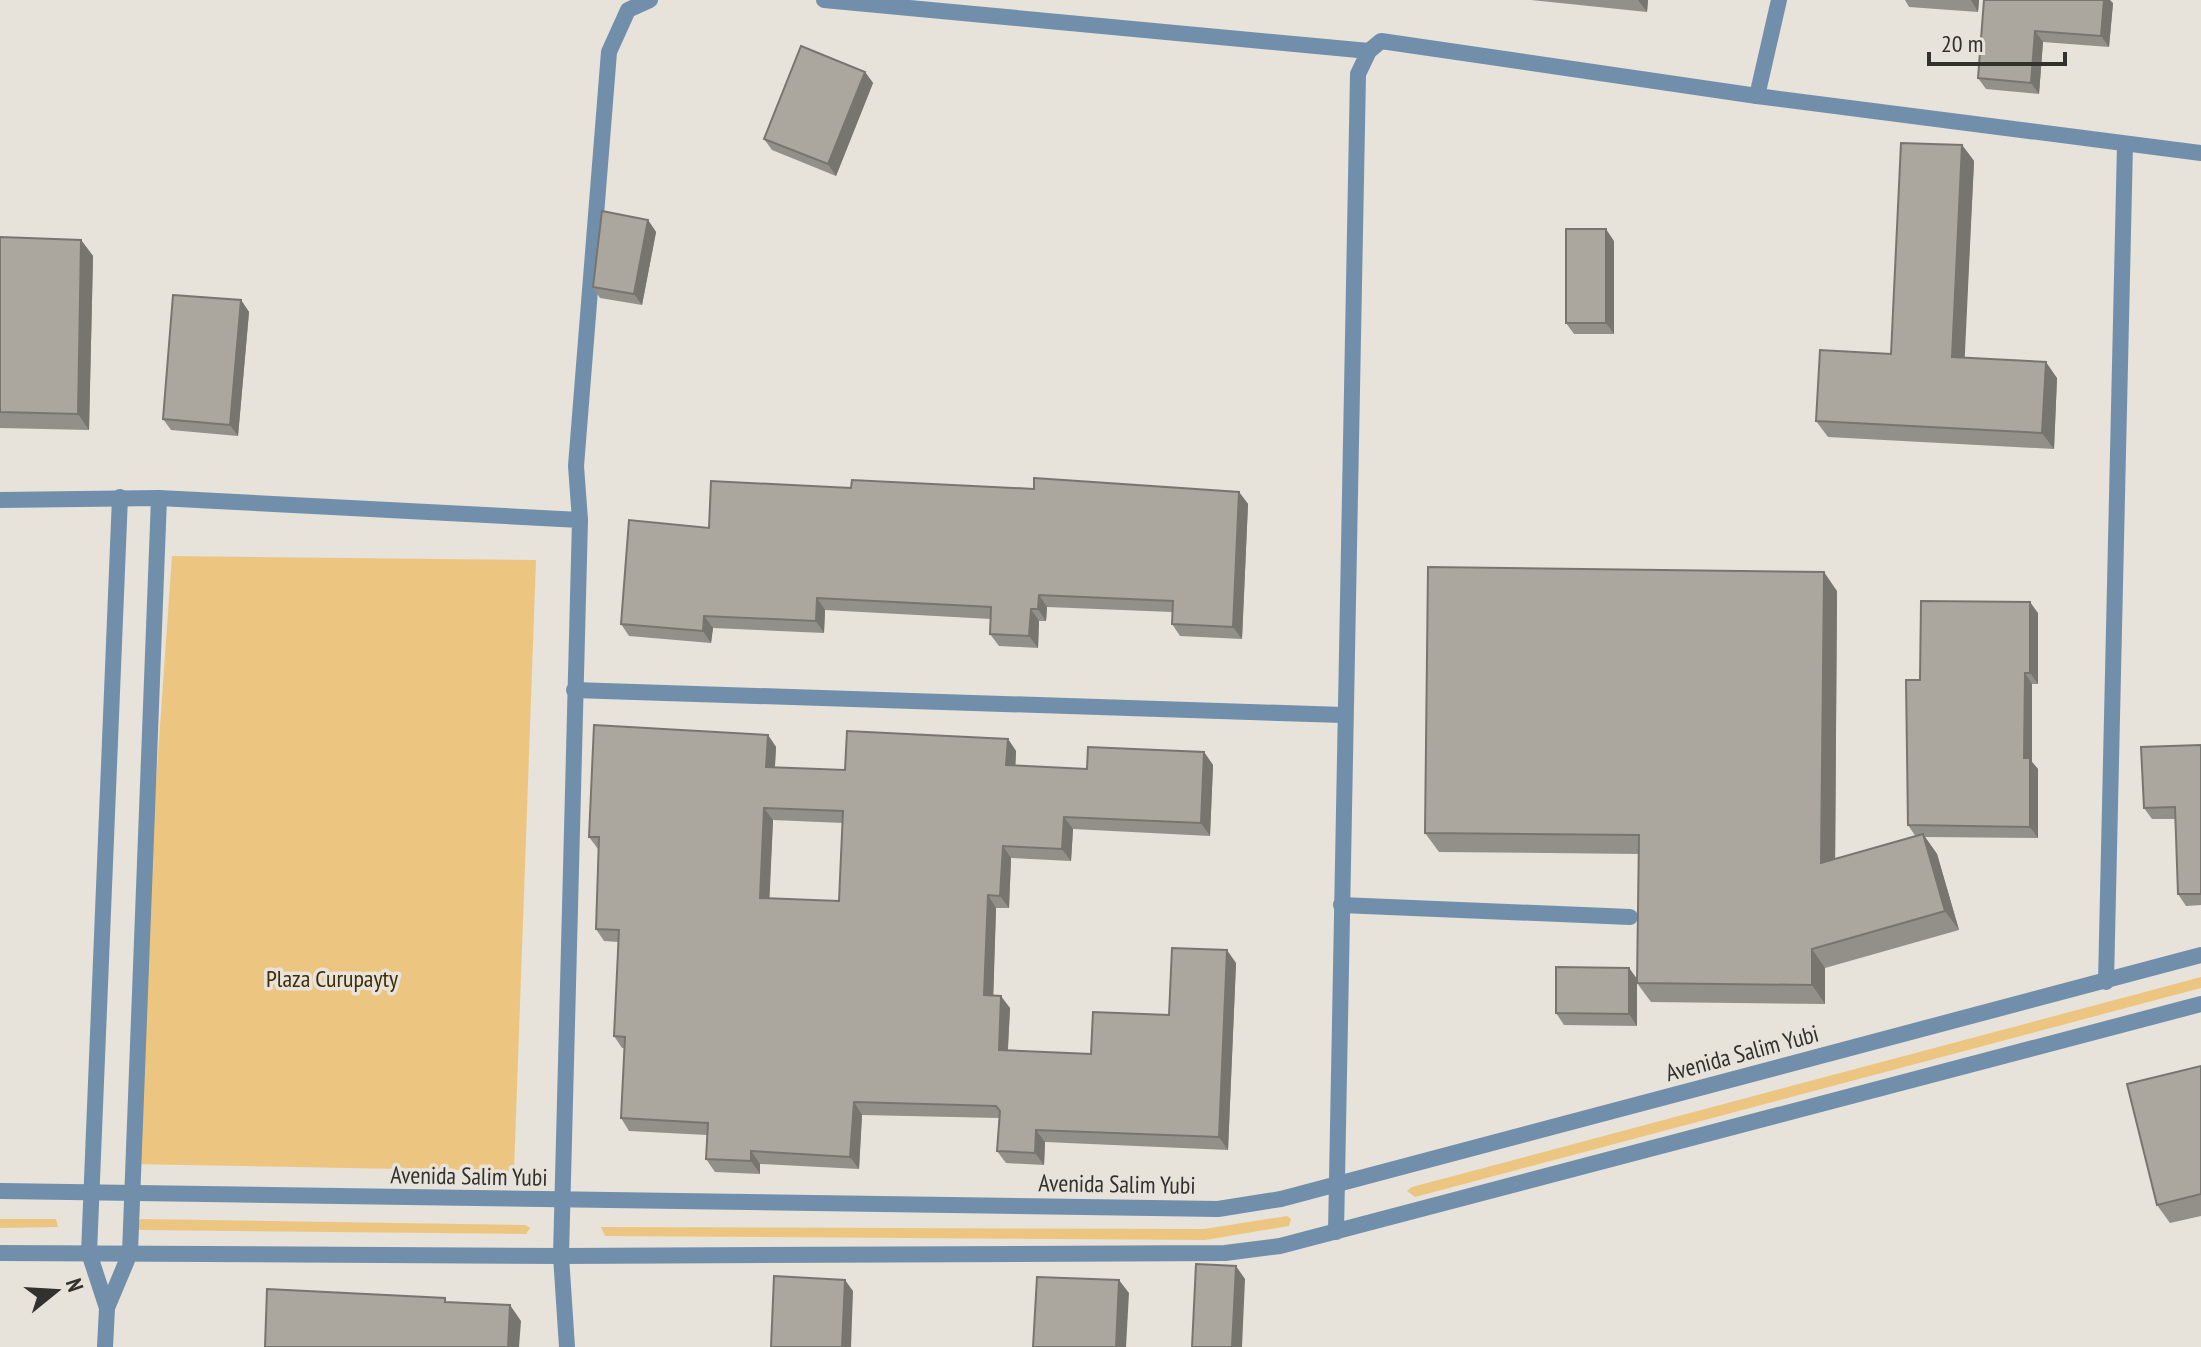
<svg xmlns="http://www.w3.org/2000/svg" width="2201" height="1347" viewBox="0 0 2201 1347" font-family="'PT Sans Narrow',sans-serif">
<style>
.green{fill:#ecc681}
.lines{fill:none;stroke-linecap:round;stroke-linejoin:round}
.lane{stroke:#718faa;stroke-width:16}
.street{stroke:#718faa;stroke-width:16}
.wall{fill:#939089;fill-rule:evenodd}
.shaded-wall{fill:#78756f}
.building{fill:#aba79f;stroke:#78756f;stroke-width:2;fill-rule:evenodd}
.labels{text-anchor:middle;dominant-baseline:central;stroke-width:7;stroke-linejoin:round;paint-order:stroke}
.park-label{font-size:24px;fill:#3f2d06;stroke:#e7e2da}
.street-label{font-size:24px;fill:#33312e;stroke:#e7e2da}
</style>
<rect width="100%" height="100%" fill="#e7e2da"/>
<g class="green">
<path d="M 172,556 L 536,560 L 514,1171 L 129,1164 Z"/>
<path d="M 2201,977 L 2201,988 L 1415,1197 L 1407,1191 L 1412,1187 Z"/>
<path d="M 1287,1216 L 1291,1219 L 1289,1226 L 1205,1240 L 605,1236 L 601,1227 L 1204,1229 Z"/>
<path d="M 0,1219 L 56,1219 L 58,1227 L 0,1228 Z"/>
<path d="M 141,1219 L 526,1225 L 530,1228 L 526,1234 L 140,1230 L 136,1223 Z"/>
</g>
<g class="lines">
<g class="lane">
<path d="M 824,0 L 1369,51"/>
<path d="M 580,520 L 576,466 L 609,52 L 628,10 L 650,0"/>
<path d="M 1341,905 L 1630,917"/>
</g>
<g class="street">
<path d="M 1757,96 L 1779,0"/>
<path d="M 0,500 L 159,498 L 580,520 L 561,1256 L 567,1347"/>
<path d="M 574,690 L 1343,715"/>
<path d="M 2106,982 L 2125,144"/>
<path d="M 0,1191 L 1218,1209 L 1281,1199 L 2201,955"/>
<path d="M 1336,1232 L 1358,74 L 1369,51 L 1381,41 L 1757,96 L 2201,153"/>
<path d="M 0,1253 L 561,1256 L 1225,1253 L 1280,1246 L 2201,1004"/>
<path d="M 107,1308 L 89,1253 L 120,497"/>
<path d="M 105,1347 L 107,1308 L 130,1253 L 159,498"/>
</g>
</g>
<g class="wall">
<path d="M 1531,0 L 1648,0 L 1647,12 Z"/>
<path d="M 1905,0 L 1979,0 L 1978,12 L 1909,7 Z"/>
<path d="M 1984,0 L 2113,3 L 2109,47 L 2043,42 L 2039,94 L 1986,89 L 1978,78 Z"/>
<path d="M 865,72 L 873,83 L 836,176 L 772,150 L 764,139 Z"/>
<path d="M 1962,145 L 1974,161 L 1964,358 L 2057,378 L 2054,449 L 1828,437 L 1816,421 L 1891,354 Z"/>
<path d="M 648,220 L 656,232 L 642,305 L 600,298 L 593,287 Z"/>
<path d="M 0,237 L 81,240 L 93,256 L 89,430 L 0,428 Z"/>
<path d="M 1614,241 L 1614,334 L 1574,334 L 1566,323 Z"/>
<path d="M 241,300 L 249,312 L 238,436 L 171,430 L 163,419 Z"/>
<path d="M 851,488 L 1239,492 L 1248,504 L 1242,639 L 1180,636 L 1172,624 L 1172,612 L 1047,607 L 1046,621 L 1039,621 L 1038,648 L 999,646 L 990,634 L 991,619 L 825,610 L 824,633 L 713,628 L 711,643 L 629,636 L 621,624 L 709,528 Z"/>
<path d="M 1837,591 L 1835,859 L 1916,837 L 1908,825 L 1920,680 L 2038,613 L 2038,684 L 2032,684 L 2032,762 L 2038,769 L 2038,838 L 1925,837 L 1937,854 L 1959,930 L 1825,968 L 1825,1004 L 1651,1002 L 1637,983 L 1639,854 L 1439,852 L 1425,833 Z"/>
<path d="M 768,735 L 776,747 L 775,767 L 845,770 L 1008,739 L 1016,751 L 1015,766 L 1087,769 L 1204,752 L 1213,765 L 1210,836 L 1073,829 L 1071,861 L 1011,858 L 1009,908 L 996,908 L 993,995 L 1010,1008 L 1008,1050 L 1091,1054 L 1169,1015 L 1236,963 L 1228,1150 L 1045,1142 L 1044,1165 L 1006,1163 L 997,1151 L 999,1118 L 862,1115 L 859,1169 L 760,1164 L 760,1174 L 715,1172 L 706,1159 L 707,1135 L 629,1131 L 621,1118 L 624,1048 L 622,1048 L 614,1036 L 618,942 L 604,941 L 596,929 L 599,849 L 598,849 L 589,837 ZM 773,820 L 843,823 L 839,901 L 769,898 Z"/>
<path d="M 2201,745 L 2201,905 L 2186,906 L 2178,894 L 2176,819 L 2152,819 L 2144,808 Z"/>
<path d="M 1629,968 L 1637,979 L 1637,1026 L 1564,1025 L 1556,1013 Z"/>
<path d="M 2201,1066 L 2201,1216 L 2170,1223 L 2157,1205 Z"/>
</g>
<g class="shaded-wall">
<path d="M 1638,0 L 1648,0 L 1647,12 Z"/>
<path d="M 1971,0 L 1979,0 L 1978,12 Z"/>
<path d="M 2104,0 L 2110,0 L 2113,3 L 2109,47 L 2101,36 Z"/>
<path d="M 2035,31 L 2043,42 L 2039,94 L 2031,83 Z"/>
<path d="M 865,72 L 873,83 L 836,176 L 828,164 Z"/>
<path d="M 1962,145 L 1974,161 L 1964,373 L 1952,357 Z"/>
<path d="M 648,220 L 656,232 L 642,305 L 634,294 Z"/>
<path d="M 1606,229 L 1614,241 L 1614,334 L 1606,323 Z"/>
<path d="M 81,240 L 93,256 L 89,430 L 78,414 Z"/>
<path d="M 241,300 L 249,312 L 238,436 L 230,425 Z"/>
<path d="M 2046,362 L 2057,378 L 2054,449 L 2042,433 Z"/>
<path d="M 1239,492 L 1248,504 L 1242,639 L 1233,627 Z"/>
<path d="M 1824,572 L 1837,591 L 1835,882 L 1821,863 Z"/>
<path d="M 1039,595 L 1047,607 L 1046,621 L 1038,609 Z"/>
<path d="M 817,598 L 825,610 L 824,633 L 816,621 Z"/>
<path d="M 2030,602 L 2038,613 L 2038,684 L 2030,673 Z"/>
<path d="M 1031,609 L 1039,621 L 1038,648 L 1029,636 Z"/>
<path d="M 704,616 L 713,628 L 711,643 L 703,631 Z"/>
<path d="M 2025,673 L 2032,684 L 2032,762 L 2038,769 L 2038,838 L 2030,827 L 2024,758 Z"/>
<path d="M 768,735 L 776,747 L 774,779 L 766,767 Z"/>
<path d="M 1008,739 L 1016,751 L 1015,778 L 1006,765 Z"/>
<path d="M 1204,752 L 1213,765 L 1210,836 L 1201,823 Z"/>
<path d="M 764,808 L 773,820 L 769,910 L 760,898 Z"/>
<path d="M 1064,817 L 1073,829 L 1071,861 L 1062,849 Z"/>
<path d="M 1923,834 L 1937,854 L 1959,930 L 1945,911 Z"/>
<path d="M 1003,846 L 1011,858 L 1009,908 L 1000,896 Z"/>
<path d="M 988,895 L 996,908 L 993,1007 L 984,995 Z"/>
<path d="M 1812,949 L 1825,968 L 1825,1004 L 1812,985 Z"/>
<path d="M 1227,950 L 1236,963 L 1228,1150 L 1219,1137 Z"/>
<path d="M 1629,968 L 1637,979 L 1637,1026 L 1629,1014 Z"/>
<path d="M 1001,996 L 1010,1008 L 1007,1062 L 999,1050 Z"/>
<path d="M 854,1102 L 862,1115 L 859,1169 L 850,1157 Z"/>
<path d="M 1036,1130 L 1045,1142 L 1044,1165 L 1035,1153 Z"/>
<path d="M 751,1151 L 760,1164 L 760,1174 L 751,1161 Z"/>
<path d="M 1236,1266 L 1245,1279 L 1242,1347 L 1232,1347 Z"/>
<path d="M 845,1280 L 853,1291 L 851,1347 L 842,1347 Z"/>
<path d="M 1119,1280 L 1129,1293 L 1126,1347 L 1116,1347 Z"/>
<path d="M 510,1305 L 521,1321 L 519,1347 L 508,1347 Z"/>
</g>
<g class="building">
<path d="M 1984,0 L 2104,0 L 2101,36 L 2035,31 L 2031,83 L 1978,78 Z"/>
<path d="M 801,46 L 865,72 L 828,164 L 764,139 Z"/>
<path d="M 1901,143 L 1962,145 L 1952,357 L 2046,362 L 2042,433 L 1816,421 L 1820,350 L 1891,354 Z"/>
<path d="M 602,211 L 648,220 L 634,294 L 593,287 Z"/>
<rect x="1566" y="229" width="40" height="94"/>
<path d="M 0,237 L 81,240 L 78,414 L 0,412 Z"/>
<path d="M 173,295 L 241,300 L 230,425 L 163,419 Z"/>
<path d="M 1034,478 L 1239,492 L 1233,627 L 1172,624 L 1173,601 L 1039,595 L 1038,609 L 1031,609 L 1029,636 L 990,634 L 991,607 L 817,598 L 816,621 L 704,616 L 703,631 L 621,624 L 629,520 L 709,528 L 711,481 L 851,488 L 852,480 L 1034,489 Z"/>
<path d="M 1428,567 L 1824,572 L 1821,863 L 1923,834 L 1945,911 L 1812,949 L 1812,985 L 1637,983 L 1639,835 L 1425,833 Z"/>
<path d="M 1921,601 L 2030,602 L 2030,673 L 2025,673 L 2024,758 L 2030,758 L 2030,827 L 1908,825 L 1906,680 L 1920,680 Z"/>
<path d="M 594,725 L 768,735 L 766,767 L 845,770 L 847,731 L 1008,739 L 1006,765 L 1087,769 L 1088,747 L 1204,752 L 1201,823 L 1064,817 L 1062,849 L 1003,846 L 1000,896 L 988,895 L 984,995 L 1001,996 L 999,1050 L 1091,1054 L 1093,1012 L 1169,1015 L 1172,948 L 1227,950 L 1219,1137 L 1036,1130 L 1035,1153 L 997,1151 L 1000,1111 L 996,1106 L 854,1102 L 850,1157 L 751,1151 L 751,1161 L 706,1159 L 708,1123 L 621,1118 L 625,1037 L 614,1036 L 619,930 L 596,929 L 599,837 L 589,837 ZM 764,808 L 843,811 L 839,901 L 760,898 Z"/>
<path d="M 2201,745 L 2201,894 L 2178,894 L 2175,807 L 2144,808 L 2141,747 Z"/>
<path d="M 1556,967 L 1629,968 L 1629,1014 L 1556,1013 Z"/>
<path d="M 2201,1066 L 2201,1194 L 2157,1205 L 2127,1084 Z"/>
<path d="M 1196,1264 L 1236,1266 L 1232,1347 L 1192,1347 Z"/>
<path d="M 774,1276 L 845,1280 L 842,1347 L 771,1347 Z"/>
<path d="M 1037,1277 L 1119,1280 L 1116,1347 L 1033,1347 Z"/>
<path d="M 267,1289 L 445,1298 L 445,1302 L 510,1305 L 508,1347 L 265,1347 Z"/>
</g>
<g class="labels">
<g class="park-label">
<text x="332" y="978">Plaza Curupayty</text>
</g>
<g class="street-label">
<text transform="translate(1742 1053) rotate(-15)">Avenida Salim Yubi</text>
<text transform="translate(469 1176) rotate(1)">Avenida Salim Yubi</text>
<text transform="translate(1117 1184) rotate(1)">Avenida Salim Yubi</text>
</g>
</g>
<g transform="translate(56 1291) rotate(72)" stroke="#e7e2da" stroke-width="6" paint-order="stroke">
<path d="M0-6L14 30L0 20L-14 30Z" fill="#33312e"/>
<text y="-12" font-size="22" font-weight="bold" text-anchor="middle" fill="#33312e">N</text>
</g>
<path d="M1929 52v12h136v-12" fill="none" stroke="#33312e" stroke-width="4"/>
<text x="1941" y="52" font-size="24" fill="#33312e" stroke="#e7e2da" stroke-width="6" paint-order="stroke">20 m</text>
</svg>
